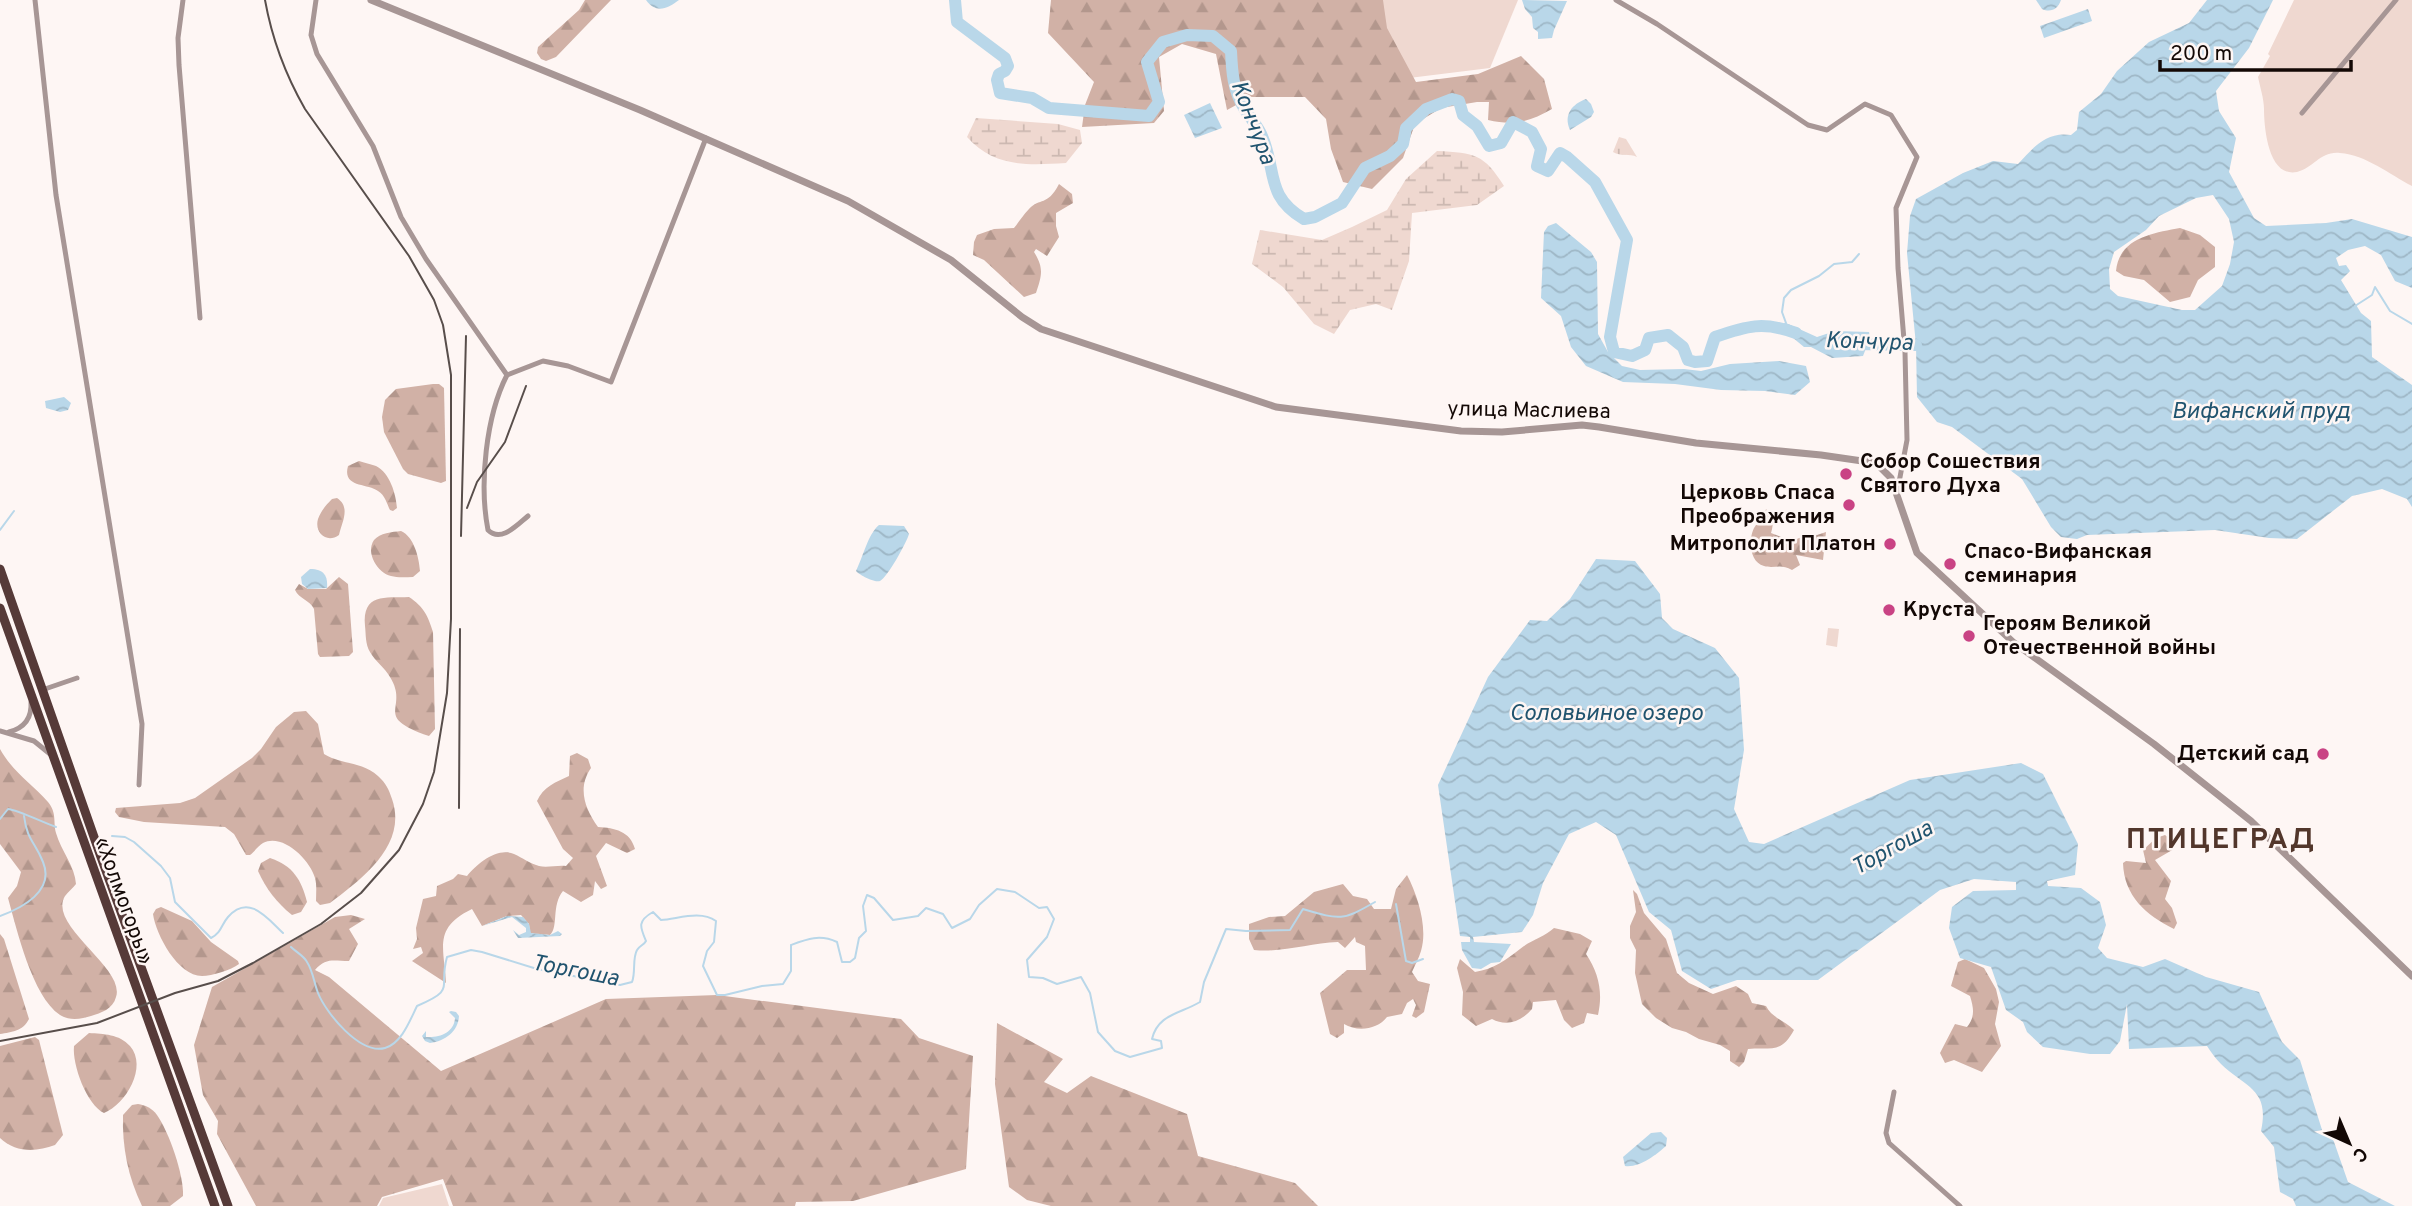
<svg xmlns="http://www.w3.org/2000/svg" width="2412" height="1206" viewBox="0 0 2412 1206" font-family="Overpass,sans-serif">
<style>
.green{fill:#efd8d0}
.forest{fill:url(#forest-firs)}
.wetland{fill:url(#wetland-marsh)}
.water{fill:url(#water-waves);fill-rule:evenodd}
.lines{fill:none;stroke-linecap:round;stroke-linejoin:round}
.stream{stroke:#b9d7e9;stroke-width:2}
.river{stroke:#b9d7e9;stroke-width:12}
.minor{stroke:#a79695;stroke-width:5}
.tertiary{stroke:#a79695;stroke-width:7}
.trunk{stroke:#563a38;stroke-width:9}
.rail{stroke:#584e4b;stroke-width:2}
.poi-dot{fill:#c94384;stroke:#fef6f4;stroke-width:2.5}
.labels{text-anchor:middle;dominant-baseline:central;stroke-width:5;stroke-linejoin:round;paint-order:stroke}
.street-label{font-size:21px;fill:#130805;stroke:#fef6f4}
.poi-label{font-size:21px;font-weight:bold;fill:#130805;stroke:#fef6f4;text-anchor:start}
.water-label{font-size:23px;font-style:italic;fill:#21546f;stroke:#fef6f4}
.district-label{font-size:28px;font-weight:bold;letter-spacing:2px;fill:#52362b;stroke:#fef6f4}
</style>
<defs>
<pattern id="forest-firs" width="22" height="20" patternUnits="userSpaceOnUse" patternTransform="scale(1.75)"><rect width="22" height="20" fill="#d1b1a6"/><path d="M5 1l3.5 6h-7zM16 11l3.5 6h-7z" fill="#b3978d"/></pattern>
<pattern id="wetland-marsh" width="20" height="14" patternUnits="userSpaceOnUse" patternTransform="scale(1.75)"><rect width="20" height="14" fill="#efd8d0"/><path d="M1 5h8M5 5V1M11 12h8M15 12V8" fill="none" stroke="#ccb8b1"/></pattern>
<pattern id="water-waves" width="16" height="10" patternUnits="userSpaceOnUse" patternTransform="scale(1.75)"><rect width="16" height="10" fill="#b9d7e9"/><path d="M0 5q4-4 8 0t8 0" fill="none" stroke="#9eb7c6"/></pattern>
</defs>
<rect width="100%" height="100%" fill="#fef6f4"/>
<g class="green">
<path d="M 1339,0 L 1518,0 L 1490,68 L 1409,78 Z"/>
<path d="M 2294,0 L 2412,0 L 2412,186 C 2389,174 2366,155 2340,153 C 2320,151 2314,168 2297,172 C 2268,178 2264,127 2264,109 C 2264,99 2260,87 2258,77 L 2270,56 L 2268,54 Z"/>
<path d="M 1828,628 L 1839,629 L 1837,647 L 1826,645 Z"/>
<path d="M 442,1184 L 449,1206 L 379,1206 L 383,1198 Z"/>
</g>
<g class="forest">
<path d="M 585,0 L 611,0 L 556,57 L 546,61 L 541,59 L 537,53 L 538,47 L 579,10 Z"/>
<path d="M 1051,0 L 1383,0 L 1387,28 L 1416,82 L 1478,74 L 1521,56 L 1544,79 L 1552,109 C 1529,122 1514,126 1488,120 L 1489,102 L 1477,102 L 1441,108 L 1415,124 L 1403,158 L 1372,189 L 1343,182 L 1331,149 L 1326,119 L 1305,97 L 1251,97 L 1227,110 L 1216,54 L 1182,44 L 1159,57 L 1164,111 L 1154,123 L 1082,127 L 1085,105 L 1094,82 L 1048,33 Z"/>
<path d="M 1059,184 L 1072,194 L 1073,203 L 1056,213 L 1056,226 L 1059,237 L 1047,256 L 1036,249 L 1034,252 C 1044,268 1042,275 1036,293 L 1024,297 L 984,260 L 973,255 L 974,242 L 977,235 L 994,229 L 1014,228 C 1019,222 1023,215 1029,209 C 1040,197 1047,207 1059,184 Z"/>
<path d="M 2180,228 L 2200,235 L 2215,247 L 2215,267 L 2198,280 L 2190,297 L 2170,302 L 2144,280 L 2124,276 L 2116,271 C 2119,238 2153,233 2180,228 Z"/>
<path d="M 433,384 L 439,384 L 444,388 L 446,481 L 441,483 L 408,474 L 403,469 L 384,432 L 382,417 L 385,400 L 396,389 Z"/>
<path d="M 359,461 C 364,463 371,464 376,466 C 390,473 396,494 397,508 L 393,511 L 390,510 C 387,504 385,495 378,491 C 367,483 342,488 348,466 Z"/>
<path d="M 337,498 C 351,507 342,522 339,535 C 327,544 314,533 318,519 C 321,511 326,505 332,499 Z"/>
<path d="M 1766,509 C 1773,518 1774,523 1771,533 L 1792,541 L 1809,534 L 1817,535 L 1826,532 L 1823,560 L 1796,555 L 1800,565 L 1792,570 C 1780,563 1775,569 1764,566 C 1748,562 1748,535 1756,525 L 1763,524 Z"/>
<path d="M 401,531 C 414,537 419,557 420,571 L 413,577 C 406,577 398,578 391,576 C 378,573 365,553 374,540 C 380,533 392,532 401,531 Z"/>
<path d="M 339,577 L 348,584 L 353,652 L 349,656 L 320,657 L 318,654 L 314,609 C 310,600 299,599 295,590 L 299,584 L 308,589 L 326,589 Z"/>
<path d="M 409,597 C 424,607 428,616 433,632 L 435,729 L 429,736 C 371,716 410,709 390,677 C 385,668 375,661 370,652 C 365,644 366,634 365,626 C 362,593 385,598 409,597 Z"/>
<path d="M 306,711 L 318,724 L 324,754 C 342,765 361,761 378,776 C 386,783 389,790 392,799 C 408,845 362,879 330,903 L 320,905 L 316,901 C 316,894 317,885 315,878 C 310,860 283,833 263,843 C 259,845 254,852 250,855 L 246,855 L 234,834 L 225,827 L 144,822 L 119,817 L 115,812 L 116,808 L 180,803 L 195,798 L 252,758 L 261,749 L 276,727 L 294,712 Z"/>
<path d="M 0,749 C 12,771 32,784 48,802 C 57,813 53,821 56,833 C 61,851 75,866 76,884 C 73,888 68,892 65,896 C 47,926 126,968 116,997 C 113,1009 101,1013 91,1016 C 82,1019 69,1021 60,1015 C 32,996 17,930 8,898 L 17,886 L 21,872 L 0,844 Z"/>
<path d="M 577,753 L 588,759 L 591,768 C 577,788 585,809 598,827 C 615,828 630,831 635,849 L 627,853 L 606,843 L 596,856 L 607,886 L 601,889 L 595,881 L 593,895 L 581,902 L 563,891 C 551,906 559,926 550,935 L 530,933 L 529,924 L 521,915 L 507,916 L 482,926 L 472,909 C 433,928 444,947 446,983 L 412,961 L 423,953 L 421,947 L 413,949 L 417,939 L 416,928 L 423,899 L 436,896 L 437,886 L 453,879 L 458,874 L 467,876 C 477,864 497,847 514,854 C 523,858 529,863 539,866 C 547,868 557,865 566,866 L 573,858 L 563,849 L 537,801 C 543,787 556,782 569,776 L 570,756 Z"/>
<path d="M 2165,835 L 2169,838 L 2174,849 L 2155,860 L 2171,881 L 2165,899 L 2172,908 L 2177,923 L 2174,929 C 2146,915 2124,896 2123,863 L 2126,861 L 2146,863 L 2143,850 L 2156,838 Z"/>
<path d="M 270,858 C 293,866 301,879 307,902 L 301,912 L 292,915 C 277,903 266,889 258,871 L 261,863 Z"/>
<path d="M 1407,875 C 1418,896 1428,928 1421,951 C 1419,958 1415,965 1412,972 L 1418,981 L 1430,984 L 1424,1012 L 1416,1018 L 1412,1016 L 1416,1005 L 1413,999 L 1407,1003 L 1402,1014 L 1387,1017 C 1377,1030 1357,1032 1344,1024 L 1344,1033 L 1337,1038 L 1330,1034 L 1320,993 L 1347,970 L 1366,970 L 1365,946 L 1356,942 L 1355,937 L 1345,948 L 1338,942 C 1310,943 1282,953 1254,950 L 1249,939 L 1249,924 L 1269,917 L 1285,916 L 1314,892 L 1343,884 L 1353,896 L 1367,899 L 1374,909 L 1391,909 L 1396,889 Z"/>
<path d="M 1633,890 L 1637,894 L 1644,913 L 1666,939 L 1677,973 L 1689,983 L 1713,994 L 1736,986 L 1748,994 L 1752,1003 L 1766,1006 C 1772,1018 1784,1020 1794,1030 C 1781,1054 1771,1047 1748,1049 L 1744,1062 L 1739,1067 L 1730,1061 L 1730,1051 L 1720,1045 L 1699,1039 L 1686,1032 L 1672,1028 L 1656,1018 L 1642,1004 L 1635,973 L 1636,950 L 1630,938 L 1630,926 L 1636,912 Z"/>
<path d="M 161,907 L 192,921 L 211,942 L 238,961 L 239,964 C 231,970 212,976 202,976 C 178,976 156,935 153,914 L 156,909 Z"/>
<path d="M 351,915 L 365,919 L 349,929 L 358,944 L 349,961 C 334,961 326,957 315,970 L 329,977 L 441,1071 L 606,999 L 717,995 L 901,1019 L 919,1038 L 973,1056 L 966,1169 L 853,1201 L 796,1202 L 795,1206 L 453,1206 L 443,1179 L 382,1197 L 377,1206 L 256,1206 L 217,1134 L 218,1121 L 203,1095 L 194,1045 L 212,987 L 335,917 Z"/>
<path d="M 1554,928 L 1580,934 L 1592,941 L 1586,954 C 1599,973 1603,993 1598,1015 L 1587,1013 L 1584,1023 L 1572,1028 L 1564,1020 L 1556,1000 L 1533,1002 L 1532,1009 C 1522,1021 1507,1027 1492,1019 L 1476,1026 L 1462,1015 L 1463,992 L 1457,968 L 1460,959 L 1475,972 C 1494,969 1506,960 1520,949 C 1531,940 1544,937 1554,928 Z"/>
<path d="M 0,934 L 4,939 L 29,1019 C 23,1031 12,1032 0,1034 Z"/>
<path d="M 1965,959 L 1984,968 L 1996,989 L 1999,1002 L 1995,1024 L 2001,1046 L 1982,1072 L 1954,1060 L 1945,1063 L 1940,1053 L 1955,1024 L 1967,1027 C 1975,1017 1974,1009 1970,996 L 1951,986 L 1958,962 Z"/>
<path d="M 997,1023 L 1063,1059 L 1044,1082 L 1067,1093 L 1091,1076 L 1187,1114 L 1198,1156 L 1295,1183 L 1318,1206 L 1051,1206 L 1027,1200 L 1009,1187 L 995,1084 Z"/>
<path d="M 89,1033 C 104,1034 119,1034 130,1046 C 148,1067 126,1104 104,1113 C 87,1105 72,1065 74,1046 Z"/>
<path d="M 35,1037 L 39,1040 L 63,1135 L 55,1145 C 36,1152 16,1153 0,1138 L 0,1046 Z"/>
<path d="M 138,1104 C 145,1105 152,1108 157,1115 C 169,1132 184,1175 183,1196 L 170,1206 L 142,1206 C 128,1177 122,1147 123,1115 L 132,1105 Z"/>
</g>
<g class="wetland">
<path d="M 976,118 L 1058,124 L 1080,130 L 1082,143 L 1066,163 C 1028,165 995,168 967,137 Z"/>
<path d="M 1619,137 L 1626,139 L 1637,157 C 1629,153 1621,157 1613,152 Z"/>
<path d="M 1437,151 C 1475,153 1484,154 1504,186 L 1477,205 L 1412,213 L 1409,261 L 1392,310 L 1376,304 L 1350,310 L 1334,334 L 1314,324 L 1283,287 L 1252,264 L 1260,230 L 1322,240 L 1352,227 L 1387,210 L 1406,179 Z"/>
</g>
<g class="water">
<path d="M 646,0 L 679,0 C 667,9 656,14 646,0 Z"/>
<path d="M 1522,0 L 1567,1 L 1554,30 L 1552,38 L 1538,39 L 1538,32 L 1533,28 L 1532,17 L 1525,9 Z"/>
<path d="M 2036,0 L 2061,0 C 2058,9 2051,13 2042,9 Z"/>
<path d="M 2207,0 L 2273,0 L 2249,48 L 2216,91 L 2219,111 L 2236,138 L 2229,172 L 2254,218 L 2266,226 L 2326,223 L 2352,219 L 2412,237 L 2412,288 L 2395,281 L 2381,255 L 2365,246 L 2348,250 L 2336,258 L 2339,266 L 2346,265 L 2350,271 L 2341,280 L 2361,313 L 2371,321 L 2372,357 L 2412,385 L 2412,507 L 2407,499 L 2382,489 L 2352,496 L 2297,539 L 2269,538 L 2215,530 L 2087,535 L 2077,539 L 2061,537 L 2051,527 L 2022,479 L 1952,427 L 1937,422 L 1917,397 L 1916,345 L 1907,253 L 1910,216 L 1916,199 L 1963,173 L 1993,161 L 2018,164 C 2033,148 2046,131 2071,135 L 2077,130 L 2079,112 L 2101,94 L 2117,71 L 2149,42 L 2189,23 ZM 2213,195 L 2229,219 L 2234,242 L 2230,264 L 2222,286 L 2195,310 L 2182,310 L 2118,296 L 2110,289 L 2109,269 L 2114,252 L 2146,230 L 2159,216 L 2196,198 Z"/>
<path d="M 2088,9 L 2092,21 L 2044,38 L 2040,26 Z"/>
<path d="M 1586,99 L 1591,104 L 1594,112 L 1591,117 L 1570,130 C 1563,115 1572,104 1586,99 Z"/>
<path d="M 1210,103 L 1222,128 L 1195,138 L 1184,115 Z"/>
<path d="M 1556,223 L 1591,252 L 1597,262 L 1598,334 L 1608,352 L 1622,366 L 1640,370 L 1684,369 L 1701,371 L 1730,364 L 1779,361 L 1806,366 L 1810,382 L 1795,395 L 1765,391 L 1721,390 L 1675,384 L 1623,382 L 1586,366 L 1571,347 L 1561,316 L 1541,298 L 1544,232 L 1548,226 Z"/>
<path d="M 1786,323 L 1817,337 L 1835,331 L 1869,332 L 1870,338 L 1863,356 L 1832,358 L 1811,347 L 1804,347 L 1781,328 Z"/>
<path d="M 64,397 L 71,403 L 68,410 L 60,412 L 46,408 L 45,401 Z"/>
<path d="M 879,525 L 904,526 L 909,534 C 907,542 887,578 880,581 C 874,583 858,574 856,571 C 863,557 868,534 879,525 Z"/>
<path d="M 1596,559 L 1635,561 L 1660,594 L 1662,618 L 1673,629 L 1715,648 L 1739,678 L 1744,750 L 1734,809 L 1749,842 L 1764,844 L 1910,780 L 2021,763 L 2043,774 L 2078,844 L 2075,875 L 2047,881 L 2048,886 L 2081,888 L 2100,902 L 2106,925 L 2098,948 L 2107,958 L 2143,967 L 2165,959 L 2206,977 L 2259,992 L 2282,1042 L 2300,1060 L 2323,1133 L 2333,1139 L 2348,1182 L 2395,1206 L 2296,1206 L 2293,1199 L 2280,1192 L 2274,1147 L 2261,1131 C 2270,1089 2246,1088 2221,1064 C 2216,1059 2211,1052 2207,1046 L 2129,1049 L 2127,1004 L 2120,1041 L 2110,1054 L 2090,1054 L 2043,1047 L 2027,1032 L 2023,1022 L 2006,1010 L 1991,967 L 1960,958 L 1949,928 L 1952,907 L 1973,891 L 2016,890 L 2016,882 L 1974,879 L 1940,890 L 1818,980 L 1737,980 L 1711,989 L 1682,971 L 1671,930 L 1649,912 L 1616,835 L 1596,822 L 1569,834 L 1543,883 L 1533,915 L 1522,932 L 1473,937 L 1474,942 L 1511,944 L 1500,962 L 1491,963 L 1481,969 L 1472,968 L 1462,950 L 1461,942 L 1470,942 L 1470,937 L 1460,936 L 1438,785 L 1488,677 L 1530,620 L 1547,621 L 1570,599 Z"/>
<path d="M 310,569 C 324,569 328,576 327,588 L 308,589 L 302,584 L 301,577 Z"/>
<path d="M 507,916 L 523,917 L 529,924 L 531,933 L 550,935 L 558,931 L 562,934 L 560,936 L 518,938 L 513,930 L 519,935 L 526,932 L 526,928 L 512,917 L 482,926 Z"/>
<path d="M 451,1011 L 456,1012 L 459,1016 C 458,1032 445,1041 430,1043 L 425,1041 L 422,1036 L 426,1031 L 426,1037 C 439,1038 454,1033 455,1018 L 449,1012 Z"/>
<path d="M 1661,1132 L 1667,1138 L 1666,1146 C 1656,1155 1639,1168 1625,1166 L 1623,1157 L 1651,1133 Z"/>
</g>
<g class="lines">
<g class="stream">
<path d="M 2355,306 L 2372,295 L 2375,287 L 2390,311 L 2412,324"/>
<path d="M 1781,328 L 1786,323 L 1782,312 L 1784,298 L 1791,290 L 1819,276 L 1834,264 L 1852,262 L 1859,254"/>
<path d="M 0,530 L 14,511"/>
<path d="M 0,819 L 8,809 C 18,810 44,823 56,827"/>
<path d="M 112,836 L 125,837 L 134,842 L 161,866 L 170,878 L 175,902 L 211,938 C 222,932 221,925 228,917 C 249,893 268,919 283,933"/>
<path d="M 1396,904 L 1406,961 L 1412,963 L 1423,959"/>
<path d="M 0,916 C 22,908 55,891 43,862 C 35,842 27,840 24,816"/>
<path d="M 291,947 C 296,952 304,956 307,962 C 313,971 314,983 318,993 C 326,1013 360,1055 385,1048 C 402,1043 410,1020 417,1006 C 457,989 438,989 447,957 L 471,950 L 482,952 L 537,969 L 620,985 L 632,982 C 636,972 632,959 637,950 C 639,946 644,945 646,941 C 640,927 637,921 653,912 L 661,920 C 678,919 700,910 716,921 L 714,942 L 707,951 L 703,966 L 717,995 L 725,995 L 762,986 L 783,984 L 791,971 L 791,945 C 807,939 820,934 837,942 L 842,962 L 850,962 L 855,958 L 859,938 L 866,931 L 863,906 L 867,895 L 874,898 L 893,920 L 918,916 L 926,908 L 943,914 L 952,928 L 970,919 L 979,905 L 997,889 L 1015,892 L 1039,908 L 1047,907 L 1054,919 L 1047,937 L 1027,960 L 1029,977 L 1043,978 L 1057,984 L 1081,977 L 1090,993 L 1098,1032 L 1115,1051 L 1130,1057 L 1162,1048 L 1161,1041 L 1152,1039 C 1158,1014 1180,1014 1200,1002 L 1204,982 L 1226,929 L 1246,931 L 1290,930 L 1303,909 C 1340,920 1342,921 1375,902"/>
</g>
<g class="river">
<path d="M 955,0 L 957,22 L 1005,58 L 1008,66 L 1005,71 L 999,74 L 997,80 L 1000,93 L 1032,98 L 1049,108 L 1149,116 L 1159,102 L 1147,62 L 1163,42 L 1187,35 L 1213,36 L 1231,51 C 1232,72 1233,90 1244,108 C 1250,118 1258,126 1262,136 C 1277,171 1265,196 1304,219 L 1315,217 L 1342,203 L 1365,168 L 1390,156 L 1403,144 L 1406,128 L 1426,109 L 1452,99 L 1459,101 L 1463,115 L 1477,126 L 1489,146 L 1501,143 L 1513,122 L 1532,132 L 1541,149 L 1537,166 L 1548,171 L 1560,153 L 1567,157 L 1595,182 L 1627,240 L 1610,337 L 1614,352 L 1632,356 L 1645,350 L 1649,338 L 1668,335 L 1683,347 L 1688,360 L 1695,362 L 1707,361 L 1715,337 C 1747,326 1763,321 1796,333"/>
<path d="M 1854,344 L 1916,345"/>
</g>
<g class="minor">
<path d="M 35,0 L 56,195 L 142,724 L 139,785"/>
<path d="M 183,0 L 178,38 L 179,65 L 200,318"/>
<path d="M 316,0 L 311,35 L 317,54 L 373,146 L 401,217 L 426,259 L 507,375"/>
<path d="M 1616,0 L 1657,24 L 1808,125 L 1827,130 L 1865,104 L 1891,115 L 1917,157 L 1896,208 L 1898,268 L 1905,352 L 1907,440 L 1897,493"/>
<path d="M 2302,113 L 2396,0"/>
<path d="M 528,516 C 517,525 501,543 488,530 C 479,484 486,416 507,375 L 543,361 L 568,366 L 611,382 L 706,138"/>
<path d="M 42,690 L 77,678"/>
<path d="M 0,731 L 34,741 L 50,754"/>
<path d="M 9,732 C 24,728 32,718 31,702"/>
<path d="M 1894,1092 L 1886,1133 L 1889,1143 L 1960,1206"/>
</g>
<path class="tertiary" d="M 371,0 L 640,110 L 848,201 L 951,260 L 1022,317 L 1041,329 L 1276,407 L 1461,431 L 1502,432 L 1582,425 L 1599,427 L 1696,443 L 1821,455 L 1876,463 L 1891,478 L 1917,553 L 2013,642 L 2154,744 L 2251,821 L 2412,976"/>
<g class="trunk">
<path d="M 0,569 L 101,857 L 228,1206"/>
<path d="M 0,608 L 215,1206"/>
</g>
<g class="rail">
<path d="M 467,508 L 477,482 L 505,442 L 526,386"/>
<path d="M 461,536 L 466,336"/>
<path d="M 459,808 L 460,629"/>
<path d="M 0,1041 L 97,1023 L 175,993 L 218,981 L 253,963 L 321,924 L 361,893 L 399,850 L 423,804 L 434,772 L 447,693 L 451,619 L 451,375 L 443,325 L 434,300 L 409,256 L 305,109 C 285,74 272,39 265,0"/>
</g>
</g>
<g class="poi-dot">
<circle cx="1846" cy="474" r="7"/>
<circle cx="1849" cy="505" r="7"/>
<circle cx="1890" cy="544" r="7"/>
<circle cx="1950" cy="564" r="7"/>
<circle cx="1889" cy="610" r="7"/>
<circle cx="1969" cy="636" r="7"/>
<circle cx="2323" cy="754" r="7"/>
</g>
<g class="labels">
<g class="street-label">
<text transform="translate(1529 411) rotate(1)">улица Маслиева</text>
<text transform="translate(123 901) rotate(70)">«Холмогоры»</text>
</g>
<g class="poi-label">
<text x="1860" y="462">Собор Сошествия<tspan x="1860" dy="24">Святого Духа</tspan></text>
<text x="1835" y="493" text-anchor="end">Церковь Спаса<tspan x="1835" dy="24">Преображения</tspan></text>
<text x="1876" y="544" text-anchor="end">Митрополит Платон</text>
<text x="1964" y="552">Спасо-Вифанская<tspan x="1964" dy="24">семинария</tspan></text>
<text x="1903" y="610">Круста</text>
<text x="1983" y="624">Героям Великой<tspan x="1983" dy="24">Отечественной войны</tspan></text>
<text x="2309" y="754" text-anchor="end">Детский сад</text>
</g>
<g class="water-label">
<text transform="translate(1252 123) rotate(69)">Кончура</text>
<text transform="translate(1869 343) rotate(2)">Кончура</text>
<text x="2261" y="412">Вифанский пруд</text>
<text x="1606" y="714">Соловьиное озеро</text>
<text transform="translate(1893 849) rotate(-29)">Торгоша</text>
<text transform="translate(575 972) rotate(11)">Торгоша</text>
</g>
<g class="district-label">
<text x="2221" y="841">ПТИЦЕГРАД</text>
</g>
</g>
<g transform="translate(2349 1143) rotate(136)" stroke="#fef6f4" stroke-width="5" paint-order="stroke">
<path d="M0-5L12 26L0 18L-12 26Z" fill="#130805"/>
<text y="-10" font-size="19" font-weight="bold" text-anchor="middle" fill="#130805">С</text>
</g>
<path d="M2160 60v10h191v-10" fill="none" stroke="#130805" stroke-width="3.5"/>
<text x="2170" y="60" font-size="21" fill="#130805" stroke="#fef6f4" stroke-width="5" paint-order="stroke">200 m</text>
</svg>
